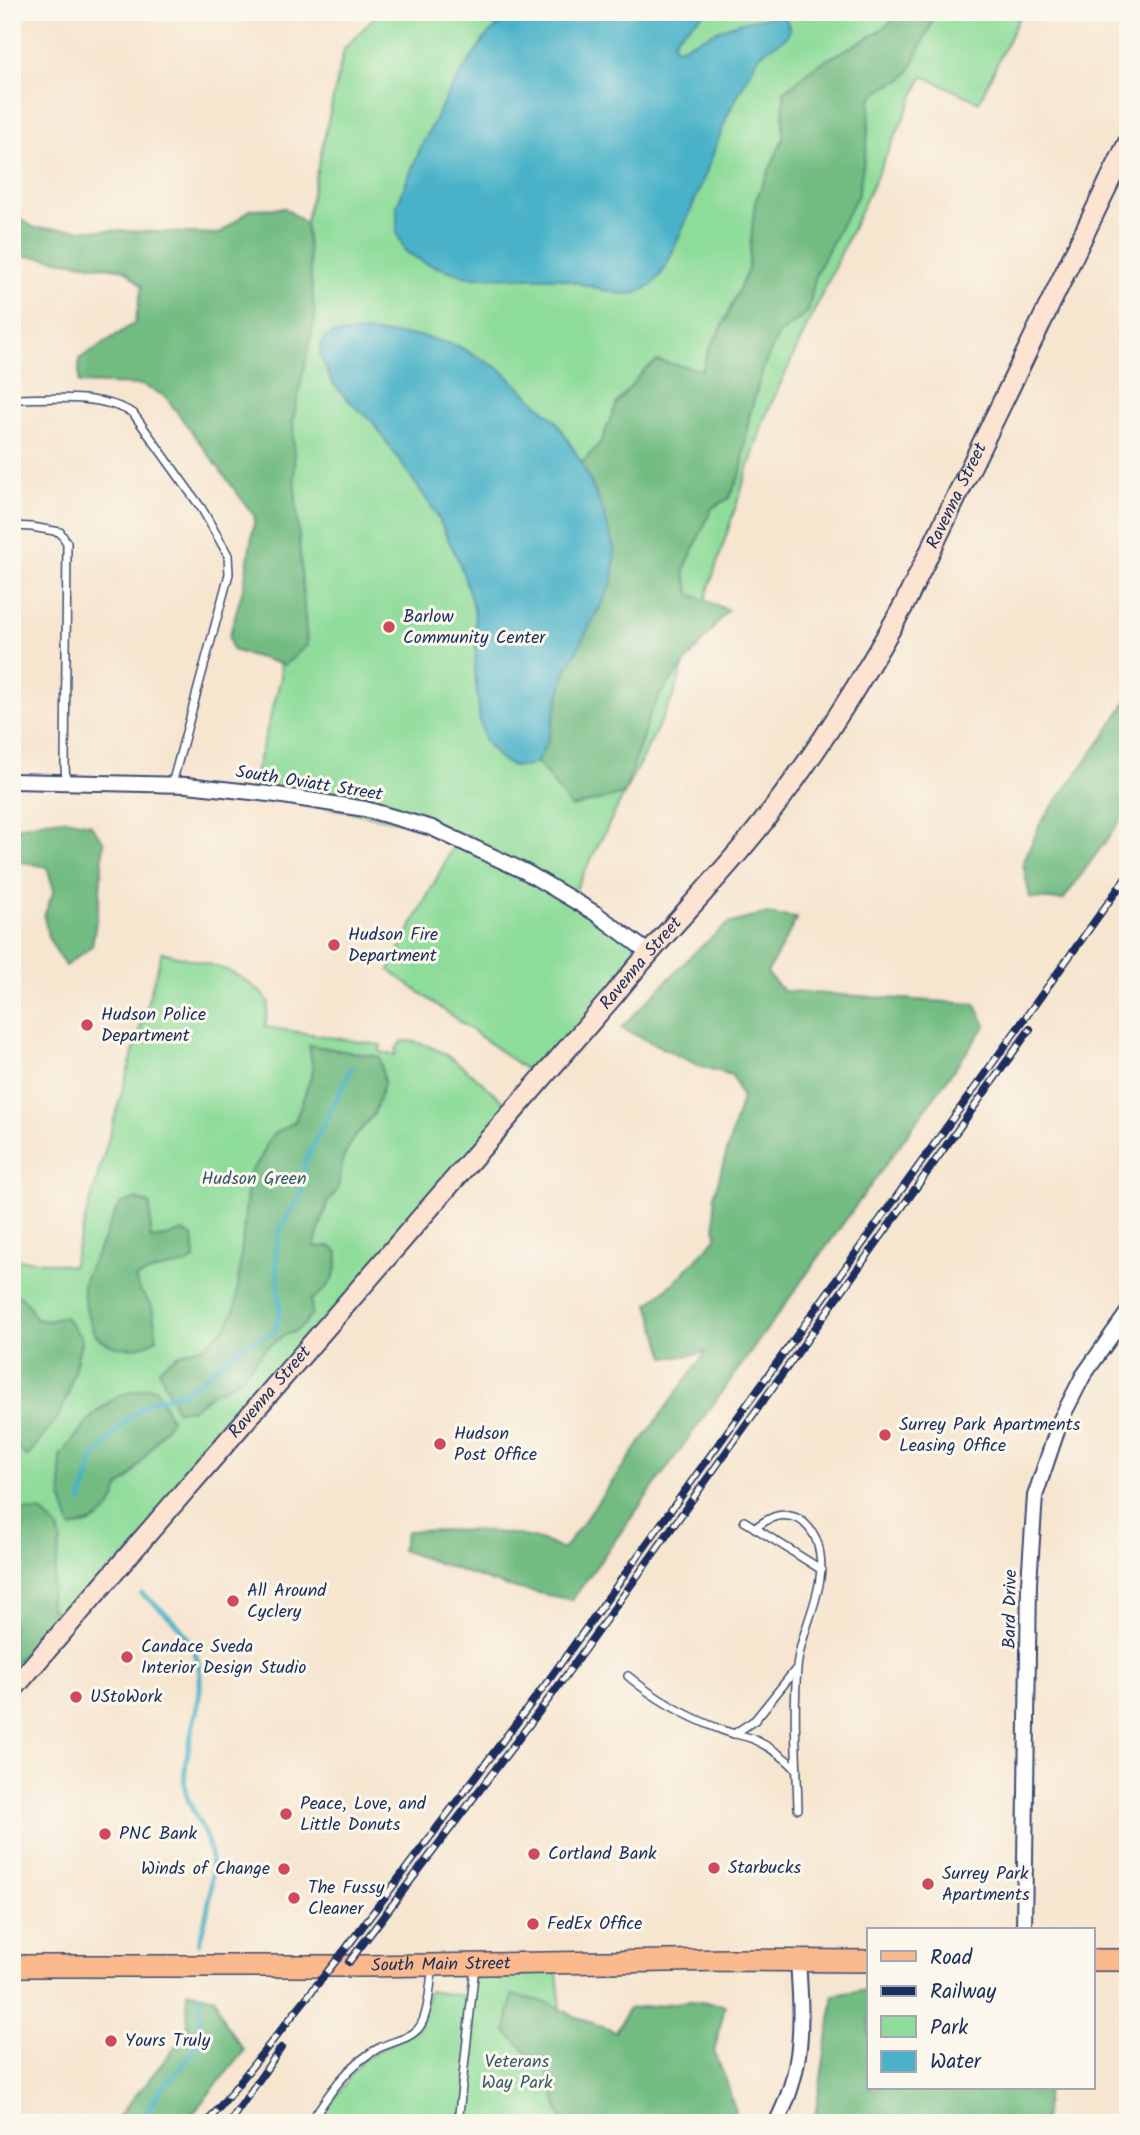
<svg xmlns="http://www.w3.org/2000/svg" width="1140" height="2135" viewBox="0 0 1140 2135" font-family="Kalam,sans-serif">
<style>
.green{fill:#8edc9a;stroke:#54867c;stroke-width:2}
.forest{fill:#72bc82;stroke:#467670;stroke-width:2}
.water{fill:#4ab2c8;stroke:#327093;stroke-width:2}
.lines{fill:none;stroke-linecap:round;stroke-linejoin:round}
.stream{stroke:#4ab2c8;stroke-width:5}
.lane-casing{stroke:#3c4a6f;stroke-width:10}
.street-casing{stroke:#3c4a6f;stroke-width:18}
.secondary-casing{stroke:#3c4a6f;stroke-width:23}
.primary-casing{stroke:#3c4a6f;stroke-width:24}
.lane{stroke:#fff;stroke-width:7}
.street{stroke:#fff;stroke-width:14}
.secondary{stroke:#fde3d1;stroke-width:19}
.primary{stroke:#fbba8d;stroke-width:21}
.rail-casing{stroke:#1b2f5e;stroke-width:8}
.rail{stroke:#fbf7ec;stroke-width:5;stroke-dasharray:16;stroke-linecap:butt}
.poi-dot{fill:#d1495b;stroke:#fbf7ec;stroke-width:2.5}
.labels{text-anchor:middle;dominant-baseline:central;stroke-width:6;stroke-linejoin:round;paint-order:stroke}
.street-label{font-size:18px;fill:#1b2f5e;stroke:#fbf7ec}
.poi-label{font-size:18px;fill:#1b2f5e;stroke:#fbf7ec;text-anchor:start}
.park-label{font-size:18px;fill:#385a6d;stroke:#fbf7ec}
</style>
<rect width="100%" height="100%" fill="#fbf7ec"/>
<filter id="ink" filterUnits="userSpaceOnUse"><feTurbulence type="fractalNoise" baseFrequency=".0143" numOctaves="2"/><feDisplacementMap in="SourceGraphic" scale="14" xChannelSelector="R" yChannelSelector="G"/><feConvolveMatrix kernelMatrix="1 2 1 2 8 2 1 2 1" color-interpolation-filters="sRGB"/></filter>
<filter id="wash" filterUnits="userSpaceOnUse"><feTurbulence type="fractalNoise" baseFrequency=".00686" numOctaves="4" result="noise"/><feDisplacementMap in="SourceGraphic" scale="28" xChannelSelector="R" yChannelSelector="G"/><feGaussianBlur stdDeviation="1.57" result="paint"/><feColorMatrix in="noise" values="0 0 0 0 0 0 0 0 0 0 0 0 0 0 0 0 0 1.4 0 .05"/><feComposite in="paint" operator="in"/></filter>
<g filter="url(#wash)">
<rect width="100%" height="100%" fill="#f6e5cf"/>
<g class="green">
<path d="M 379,12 L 1014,12 L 1020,15 L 979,102 L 923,76 L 765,417 L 674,695 L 571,899 L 648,952 L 540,1080 L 389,970 L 457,839 L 432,828 L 250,792 L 281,678 L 268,393 L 344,49 Z"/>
<path d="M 162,952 C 202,963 243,967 269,1002 L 265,1027 L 381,1045 L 380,1052 L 395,1055 L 397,1047 L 403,1041 C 445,1041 483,1085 514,1111 L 12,1690 L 12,1260 L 32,1260 L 72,1266 Z"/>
<path d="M 556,1964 L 574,2123 L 317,2123 L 361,2061 L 418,2028 L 429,1991 L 471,1997 L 475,1965 Z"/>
</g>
<g class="forest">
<path d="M 903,12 L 937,12 L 910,70 L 903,79 L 885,87 L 871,98 L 867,143 L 858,195 L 841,225 L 816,274 L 808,312 L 778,335 L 764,366 L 749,417 L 741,473 L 729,498 L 712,508 L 684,570 L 690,594 L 728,610 L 661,693 L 651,711 L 624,794 L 571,807 L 537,762 L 547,742 L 566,671 L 581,640 L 604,600 L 602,508 L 582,463 L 601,442 L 617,403 L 645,369 L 658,361 L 702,370 L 708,352 L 722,327 L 748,269 L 755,202 L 783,139 L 784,92 L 815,66 L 877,33 Z"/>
<path d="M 285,208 L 306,224 L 315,318 L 293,420 L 295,488 L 307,645 L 285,665 L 232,650 L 229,637 L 244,585 L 255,517 L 165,396 L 142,385 L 79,383 L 79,359 L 135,323 L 142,286 L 125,270 L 31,256 L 12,257 L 12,214 L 35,228 L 219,234 L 251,209 Z"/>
<path d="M 1128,699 L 1128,810 L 1063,900 L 1030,898 L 1023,863 L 1041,822 L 1103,738 Z"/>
<path d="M 64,819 L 90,824 L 104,842 L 99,902 L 92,946 L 65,966 L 48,937 L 44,916 L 54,890 L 47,867 L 12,860 L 12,828 L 46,821 Z"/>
<path d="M 764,914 L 797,918 L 767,973 L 783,991 L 975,1004 L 986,1025 L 572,1600 L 505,1586 L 401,1550 L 407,1531 C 452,1530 500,1528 543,1541 C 550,1543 556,1547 563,1550 L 706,1352 L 678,1357 L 665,1357 L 649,1304 L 679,1278 L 716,1238 L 714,1196 L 742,1098 L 732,1075 L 700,1066 L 621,1028 L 696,951 L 728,924 Z"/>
<path d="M 309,1045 L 380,1057 L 384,1083 L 374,1114 L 352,1140 L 342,1161 L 338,1189 L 327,1204 L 314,1247 L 330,1246 L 338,1252 C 337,1277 332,1286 311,1300 L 312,1313 L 305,1324 L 292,1333 L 284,1335 L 265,1349 L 243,1375 L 229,1386 L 214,1392 L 191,1410 L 176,1410 L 159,1369 L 177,1355 L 206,1345 L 227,1326 L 236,1305 L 249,1173 L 259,1161 L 271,1136 L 295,1121 L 313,1071 Z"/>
<path d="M 136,1199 L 150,1204 L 151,1239 L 169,1236 L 183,1231 L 193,1237 L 195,1258 L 187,1264 L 157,1270 L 135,1278 L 141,1292 L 152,1306 L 157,1339 C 137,1352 104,1352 92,1328 C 90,1323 89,1317 87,1312 C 85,1304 82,1295 83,1286 C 85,1271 94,1260 100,1247 C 107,1232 112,1217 121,1203 Z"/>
<path d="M 12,1296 L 20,1296 L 29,1305 L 35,1319 L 49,1321 L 64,1316 L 82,1338 L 68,1395 L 58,1417 L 27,1457 L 12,1442 Z"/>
<path d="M 147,1388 L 156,1388 L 171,1420 L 128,1480 C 114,1489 120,1490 113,1503 C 103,1520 89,1525 71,1528 L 62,1499 L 60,1456 L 93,1415 L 117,1396 Z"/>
<path d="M 12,1509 L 43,1512 L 58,1529 L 61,1542 L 49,1602 L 58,1619 L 49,1625 L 12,1666 Z"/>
<path d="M 187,1991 L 215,1998 L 224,2022 L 244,2051 L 185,2123 L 113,2123 L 188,2032 Z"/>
<path d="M 857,1991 L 869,1991 L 869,2088 L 1047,2088 L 1044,2123 L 814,2123 L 834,1995 Z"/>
<path d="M 512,1995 L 549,2003 L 576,2017 L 616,2032 L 628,2009 L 691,2001 L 725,2005 L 714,2052 L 726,2080 L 735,2110 L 728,2123 L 563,2123 L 547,2072 L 506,2032 Z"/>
</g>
<g class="water">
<path d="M 512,12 L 706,12 L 679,34 L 673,42 L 675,47 L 679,48 L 729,26 L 749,20 L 781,16 L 787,21 L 790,30 L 786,38 L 766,50 L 757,59 L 728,114 L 699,191 L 665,269 L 652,285 L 637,293 L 620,294 L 559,278 L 468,277 L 425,263 L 405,251 L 397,233 L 397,205 L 421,147 L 446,97 L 485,38 Z"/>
<path d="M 364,332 L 421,336 L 458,346 L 500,369 L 556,421 L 582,463 L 602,508 L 615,551 L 613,581 L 566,671 L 547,742 L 537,762 L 526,767 L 512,766 L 502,761 L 485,742 L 480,722 L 475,673 L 476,634 L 474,609 L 460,564 L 436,513 L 372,421 L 349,401 L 331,381 L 320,354 L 320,347 L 326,337 L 333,334 Z"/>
</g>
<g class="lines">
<g class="stream">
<path d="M 81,1502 L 94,1457 L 127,1419 L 151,1401 L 175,1395 L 197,1384 L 242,1345 L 274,1333 L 280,1310 L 276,1256 L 279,1232 L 304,1188 L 304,1164 L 352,1068"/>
<path d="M 142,1594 C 175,1619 203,1643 200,1689 C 199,1706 192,1724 190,1741 C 187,1756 183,1773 185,1789 C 188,1806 198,1818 204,1833 C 219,1866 209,1909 199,1943"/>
<path d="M 140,2123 L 161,2089 L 182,2067 L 198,2042 L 201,1995"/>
</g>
</g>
</g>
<g filter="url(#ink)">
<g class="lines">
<defs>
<g id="lane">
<path d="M 12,399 C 52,399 97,393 133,413 L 202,509 L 228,555 L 229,574 L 172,784"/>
<path d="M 12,526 L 32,527 L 60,532 L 67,543 L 65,766 L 66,782"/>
<path d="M 744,1521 L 822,1570"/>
<path d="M 755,1528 C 770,1517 781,1511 799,1519 C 806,1523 813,1532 816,1539 C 833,1584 800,1625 797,1669 C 793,1715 797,1763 798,1809"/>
<path d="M 628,1676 C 656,1700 688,1717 722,1730 C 732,1734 743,1735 753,1739 C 770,1747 784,1756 797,1770"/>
<path d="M 734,1734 L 755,1720 L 796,1669"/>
<path d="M 310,2123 C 328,2095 348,2064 379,2048 C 392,2041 408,2040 418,2029 C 429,2017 430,1983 433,1966"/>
<path d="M 458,2123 L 475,1966"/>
</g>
<g id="street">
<path d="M 12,781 L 187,785 L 277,795 L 365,809 L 432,828 L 526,872 L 595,913 L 648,952"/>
<path d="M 1024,1930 L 1029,1583 L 1035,1496 L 1061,1419 L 1083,1376 L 1128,1312"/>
<path d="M 776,2123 C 805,2068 802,2020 798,1960"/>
</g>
<g id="secondary">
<path id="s1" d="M 12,1690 L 614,995 C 660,937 714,884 760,826 C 815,756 862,681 905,603 L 1128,143"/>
</g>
<g id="primary">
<path d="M 1093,1960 L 1128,1960"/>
<path id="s2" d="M 12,1966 L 366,1966 L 729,1960 L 869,1961"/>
</g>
</defs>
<use href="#lane" class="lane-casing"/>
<use href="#street" class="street-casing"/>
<use href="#secondary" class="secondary-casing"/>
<use href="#primary" class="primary-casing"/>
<use href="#lane" class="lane"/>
<use href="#street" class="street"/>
<use href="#secondary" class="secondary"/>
<use href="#primary" class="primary"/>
<defs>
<g id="rail">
<path d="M 349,1962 L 554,1692 L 1030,1029"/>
<path d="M 207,2123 L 347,1947 L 548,1681 L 1128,875"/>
<path d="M 229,2123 L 281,2048"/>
</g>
</defs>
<use href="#rail" class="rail-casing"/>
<use href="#rail" class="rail"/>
</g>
</g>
<g class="poi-dot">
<circle cx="389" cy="627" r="7"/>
<circle cx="334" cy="945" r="7"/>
<circle cx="87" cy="1025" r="7"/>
<circle cx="885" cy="1435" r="7"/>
<circle cx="440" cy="1444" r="7"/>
<circle cx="233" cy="1601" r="7"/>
<circle cx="127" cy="1657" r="7"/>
<circle cx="76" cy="1697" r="7"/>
<circle cx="286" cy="1814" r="7"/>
<circle cx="105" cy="1834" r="7"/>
<circle cx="534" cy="1854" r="7"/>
<circle cx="714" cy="1868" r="7"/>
<circle cx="284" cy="1869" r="7"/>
<circle cx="928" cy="1884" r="7"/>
<circle cx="294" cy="1898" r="7"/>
<circle cx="533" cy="1924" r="7"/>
<circle cx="111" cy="2041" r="7"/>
</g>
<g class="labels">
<g class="street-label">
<text stroke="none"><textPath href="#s1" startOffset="1528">Ravenna Street</textPath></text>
<text transform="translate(309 784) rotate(9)">South Oviatt Street</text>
<text stroke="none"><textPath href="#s1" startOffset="961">Ravenna Street</textPath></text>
<text stroke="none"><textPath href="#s1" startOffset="394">Ravenna Street</textPath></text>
<text transform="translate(1011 1609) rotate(-89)">Bard Drive</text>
<text stroke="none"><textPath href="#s2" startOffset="429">South Main Street</textPath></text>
</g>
<g class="poi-label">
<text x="403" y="617">Barlow<tspan x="403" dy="21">Community Center</tspan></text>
<text x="348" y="935">Hudson Fire<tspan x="348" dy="21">Department</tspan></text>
<text x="101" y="1015">Hudson Police<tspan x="101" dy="21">Department</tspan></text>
<text x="899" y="1425">Surrey Park Apartments<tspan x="899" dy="21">Leasing Office</tspan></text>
<text x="454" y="1434">Hudson<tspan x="454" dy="21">Post Office</tspan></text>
<text x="247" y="1591">All Around<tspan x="247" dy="21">Cyclery</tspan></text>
<text x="141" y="1647">Candace Sveda<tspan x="141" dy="21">Interior Design Studio</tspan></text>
<text x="90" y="1697">UStoWork</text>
<text x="300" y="1804">Peace, Love, and<tspan x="300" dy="21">Little Donuts</tspan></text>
<text x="119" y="1834">PNC Bank</text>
<text x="548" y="1854">Cortland Bank</text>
<text x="728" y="1868">Starbucks</text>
<text x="270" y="1869" text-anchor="end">Winds of Change</text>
<text x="942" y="1874">Surrey Park<tspan x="942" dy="21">Apartments</tspan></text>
<text x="308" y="1888">The Fussy<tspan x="308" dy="21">Cleaner</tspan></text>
<text x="547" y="1924">FedEx Office</text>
<text x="125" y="2041">Yours Truly</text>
</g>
<g class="park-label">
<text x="254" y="1179">Hudson Green</text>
<text x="517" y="2062">Veterans<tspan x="517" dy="21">Way Park</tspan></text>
</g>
</g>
<rect width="1140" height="2135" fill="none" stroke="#fbf7ec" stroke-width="42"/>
<rect x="867" y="1928" width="228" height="161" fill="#fbf7ec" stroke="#a1a7b3" stroke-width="2"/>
<rect x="881" y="1951" width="35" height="10" fill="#fbba8d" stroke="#a1a7b3" stroke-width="2"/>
<text x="930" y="1964" font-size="21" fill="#1b2f5e">Road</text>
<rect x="881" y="1986" width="35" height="10" fill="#1b2f5e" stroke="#a1a7b3" stroke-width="2"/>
<text x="930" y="1998" font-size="21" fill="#1b2f5e">Railway</text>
<rect x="881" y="2016" width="35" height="21" fill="#8edc9a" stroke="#a1a7b3" stroke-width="2"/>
<text x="930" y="2034" font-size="21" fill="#1b2f5e">Park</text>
<rect x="881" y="2051" width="35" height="21" fill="#4ab2c8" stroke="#a1a7b3" stroke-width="2"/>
<text x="930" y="2068" font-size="21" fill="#1b2f5e">Water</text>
</svg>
